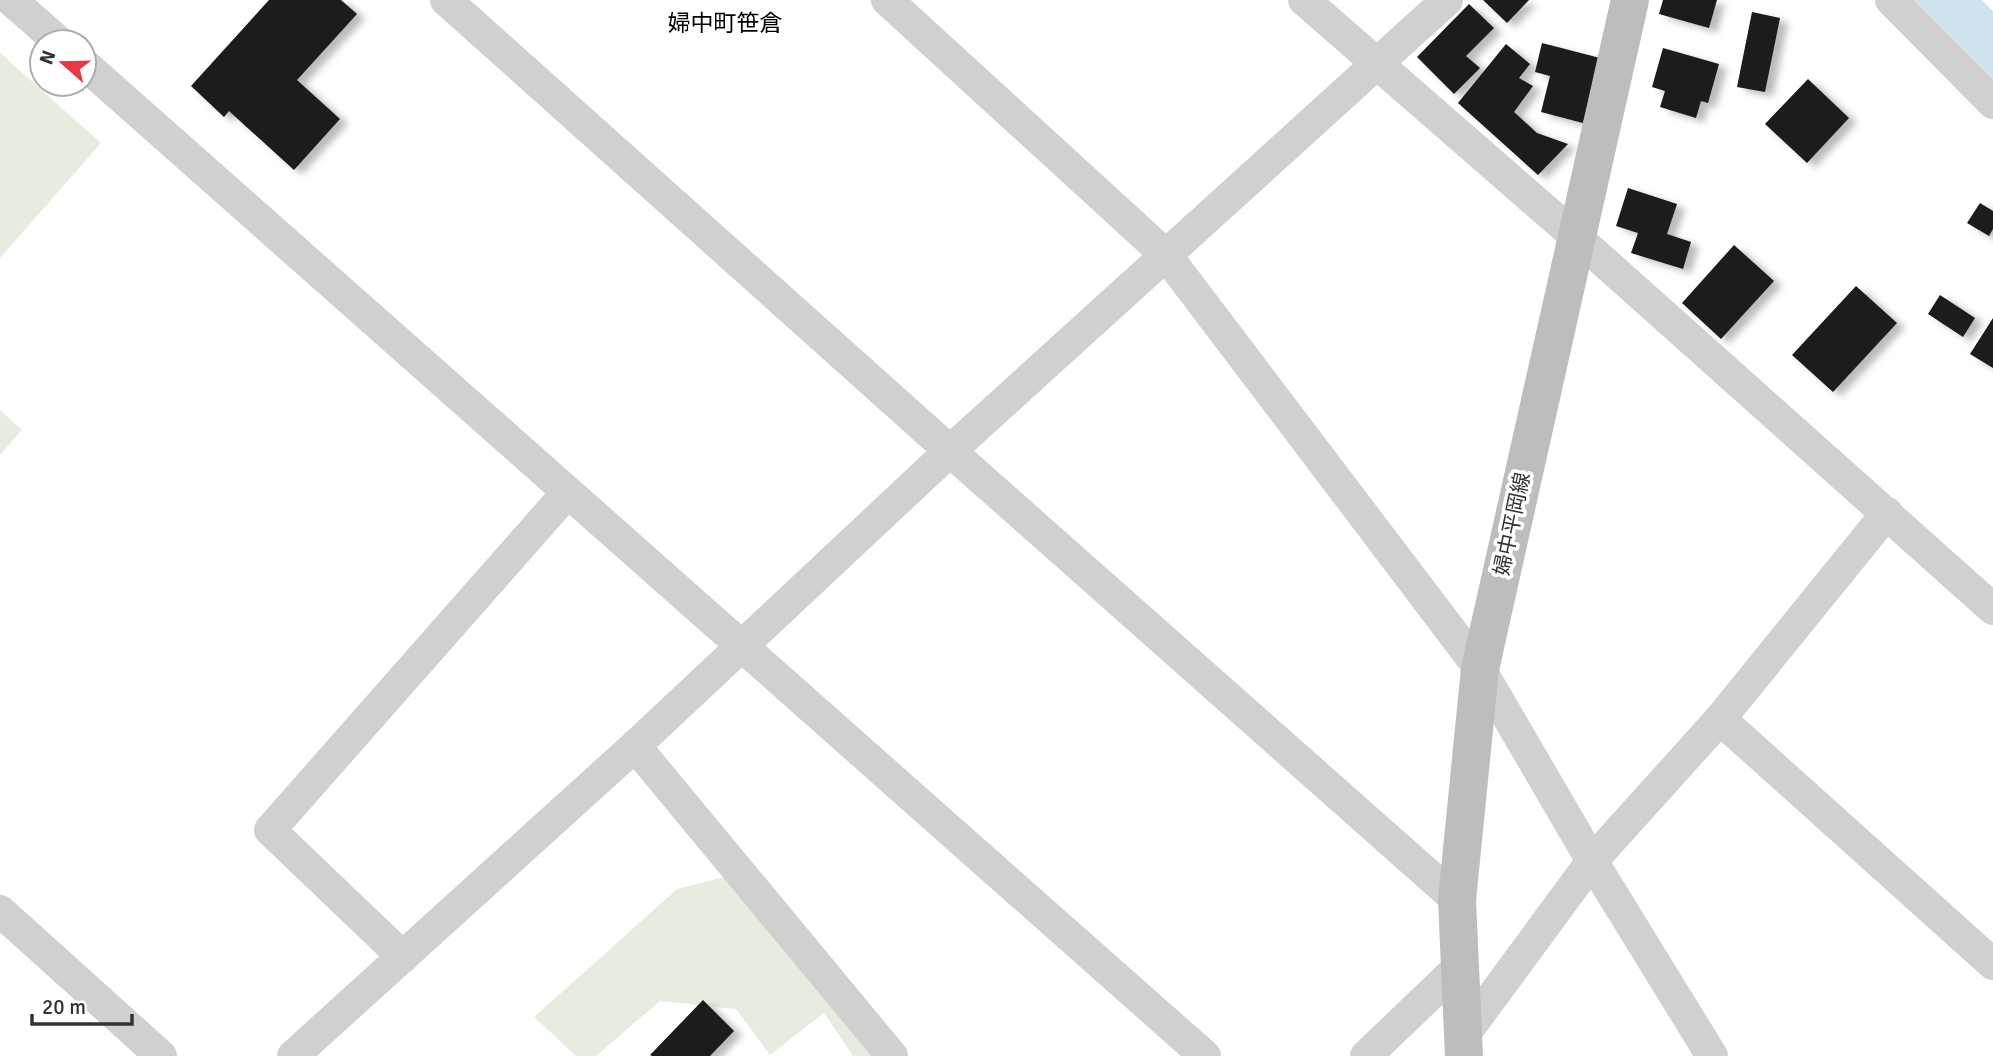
<svg xmlns="http://www.w3.org/2000/svg" width="1993" height="1056" viewBox="0 0 1993 1056" font-family="Signika,'Noto Sans JP',sans-serif">
<style>
.green{fill:#e6ecdf}
.lines{fill:none;stroke-linecap:round;stroke-linejoin:round}
.river{stroke:#cfe2ee;stroke-width:60}
.building{fill:#1a1a1a;filter:url(#shadow)}
.minor{stroke:#d0d0d0;stroke-width:32}
.secondary{stroke:#bdbdbd;stroke-width:38}
.labels{text-anchor:middle;dominant-baseline:central;stroke-width:7;stroke-linejoin:round;paint-order:stroke}
.street-label{font-size:21px;fill:#333;stroke:#fff}
.neighbourhood-label{font-size:23px;fill:#000;stroke:#fff}
</style>
<defs>
<filter id="shadow"><feDropShadow dx="8" dy="4.5" stdDeviation="3.5" flood-color="#0004"/></filter>
</defs>
<rect width="100%" height="100%" fill="#fff"/>
<g class="green">
<path d="M 0,53 L 101,143 L 0,258 Z"/>
<path d="M 0,410 L 22,430 L 0,455 Z"/>
<path d="M 737,874 L 901,1056 L 853,1056 L 824,1013 L 770,1055 L 736,1009 L 660,1001 L 596,1056 L 576,1056 L 534,1017 L 677,889 Z"/>
</g>
<g class="lines">
<path class="river" d="M 1940,0 L 1993,54"/>
</g>
<g class="building">
<path d="M 269,0 L 341,0 L 357,14 L 297,80 L 340,119 L 294,170 L 229,111 L 224,117 L 191,86 Z"/>
<path d="M 1483,0 L 1529,0 L 1507,23 Z"/>
<path d="M 1663,0 L 1717,0 L 1709,28 L 1659,14 Z"/>
<path d="M 1469,4 L 1494,28 L 1466,56 L 1480,68 L 1454,94 L 1417,57 Z"/>
<path d="M 1752,12 L 1780,18 L 1765,92 L 1737,87 Z"/>
<path d="M 1542,43 L 1600,58 L 1583,123 L 1541,112 L 1550,76 L 1535,72 Z"/>
<path d="M 1506,44 L 1530,64 L 1519,78 L 1533,86 L 1514,112 L 1537,133 L 1568,144 L 1538,175 L 1458,103 Z"/>
<path d="M 1663,48 L 1719,64 L 1708,103 L 1701,101 L 1696,118 L 1660,107 L 1665,91 L 1652,87 Z"/>
<path d="M 1808,79 L 1849,118 L 1807,163 L 1765,124 Z"/>
<path d="M 1628,188 L 1677,204 L 1667,234 L 1691,242 L 1683,269 L 1631,253 L 1638,233 L 1616,226 Z"/>
<path d="M 1980,203 L 1993,211 L 1993,229 L 1989,236 L 1967,223 Z"/>
<path d="M 1734,245 L 1774,281 L 1721,339 L 1682,303 Z"/>
<path d="M 1856,286 L 1897,323 L 1833,392 L 1792,355 Z"/>
<path d="M 1940,295 L 1975,318 L 1963,337 L 1928,314 Z"/>
<path d="M 1993,318 L 1993,368 L 1970,354 Z"/>
<path d="M 703,1000 L 734,1031 L 710,1056 L 652,1056 L 650,1055 Z"/>
</g>
<g class="lines">
<g class="minor">
<path d="M 11,0 L 59,42"/>
<path d="M 446,0 L 950,451 L 1457,900"/>
<path d="M 887,0 L 1166,255 L 1480,669 L 1592,861 L 1712,1056"/>
<path d="M 1304,0 L 1575,236 L 1993,609"/>
<path d="M 1891,0 L 1993,103"/>
<path d="M 84,64 L 1205,1056"/>
<path d="M 1720,719 L 1993,964"/>
<path d="M 635,746 L 892,1056"/>
<path d="M 0,911 L 161,1056"/>
<path d="M 403,957 L 270,830 L 567,493"/>
<path d="M 1464,1035 L 1592,861 L 1720,719 L 1887,513"/>
<path d="M 293,1056 L 635,746 L 950,451 L 1447,0"/>
<path d="M 1366,1056 L 1460,966"/>
</g>
<path class="secondary" d="M 1464,1056 L 1457,900 L 1480,669 L 1630,0"/>
</g>
<g class="labels">
<g class="street-label">
<text transform="translate(1512 524) rotate(-78)">婦中平岡線</text>
</g>
<g class="neighbourhood-label">
<text x="725" y="23">婦中町笹倉</text>
</g>
</g>
<g transform="translate(63 63) rotate(290)"><circle r="33" fill="#ffffff" stroke="#adadad" stroke-width="2"/>
<path d="M0-5L12 26L0 18L-12 26Z" fill="#e63946"/>
<text y="-10" font-size="19" font-weight="bold" text-anchor="middle" fill="#333333">N</text>
</g>
<path d="M32 1014v10h100v-10" fill="none" stroke="#333333" stroke-width="3.5"/>
<text x="42" y="1014" font-size="21" fill="#333333" stroke="#ffffff" stroke-width="5" paint-order="stroke">20 m</text>
</svg>
